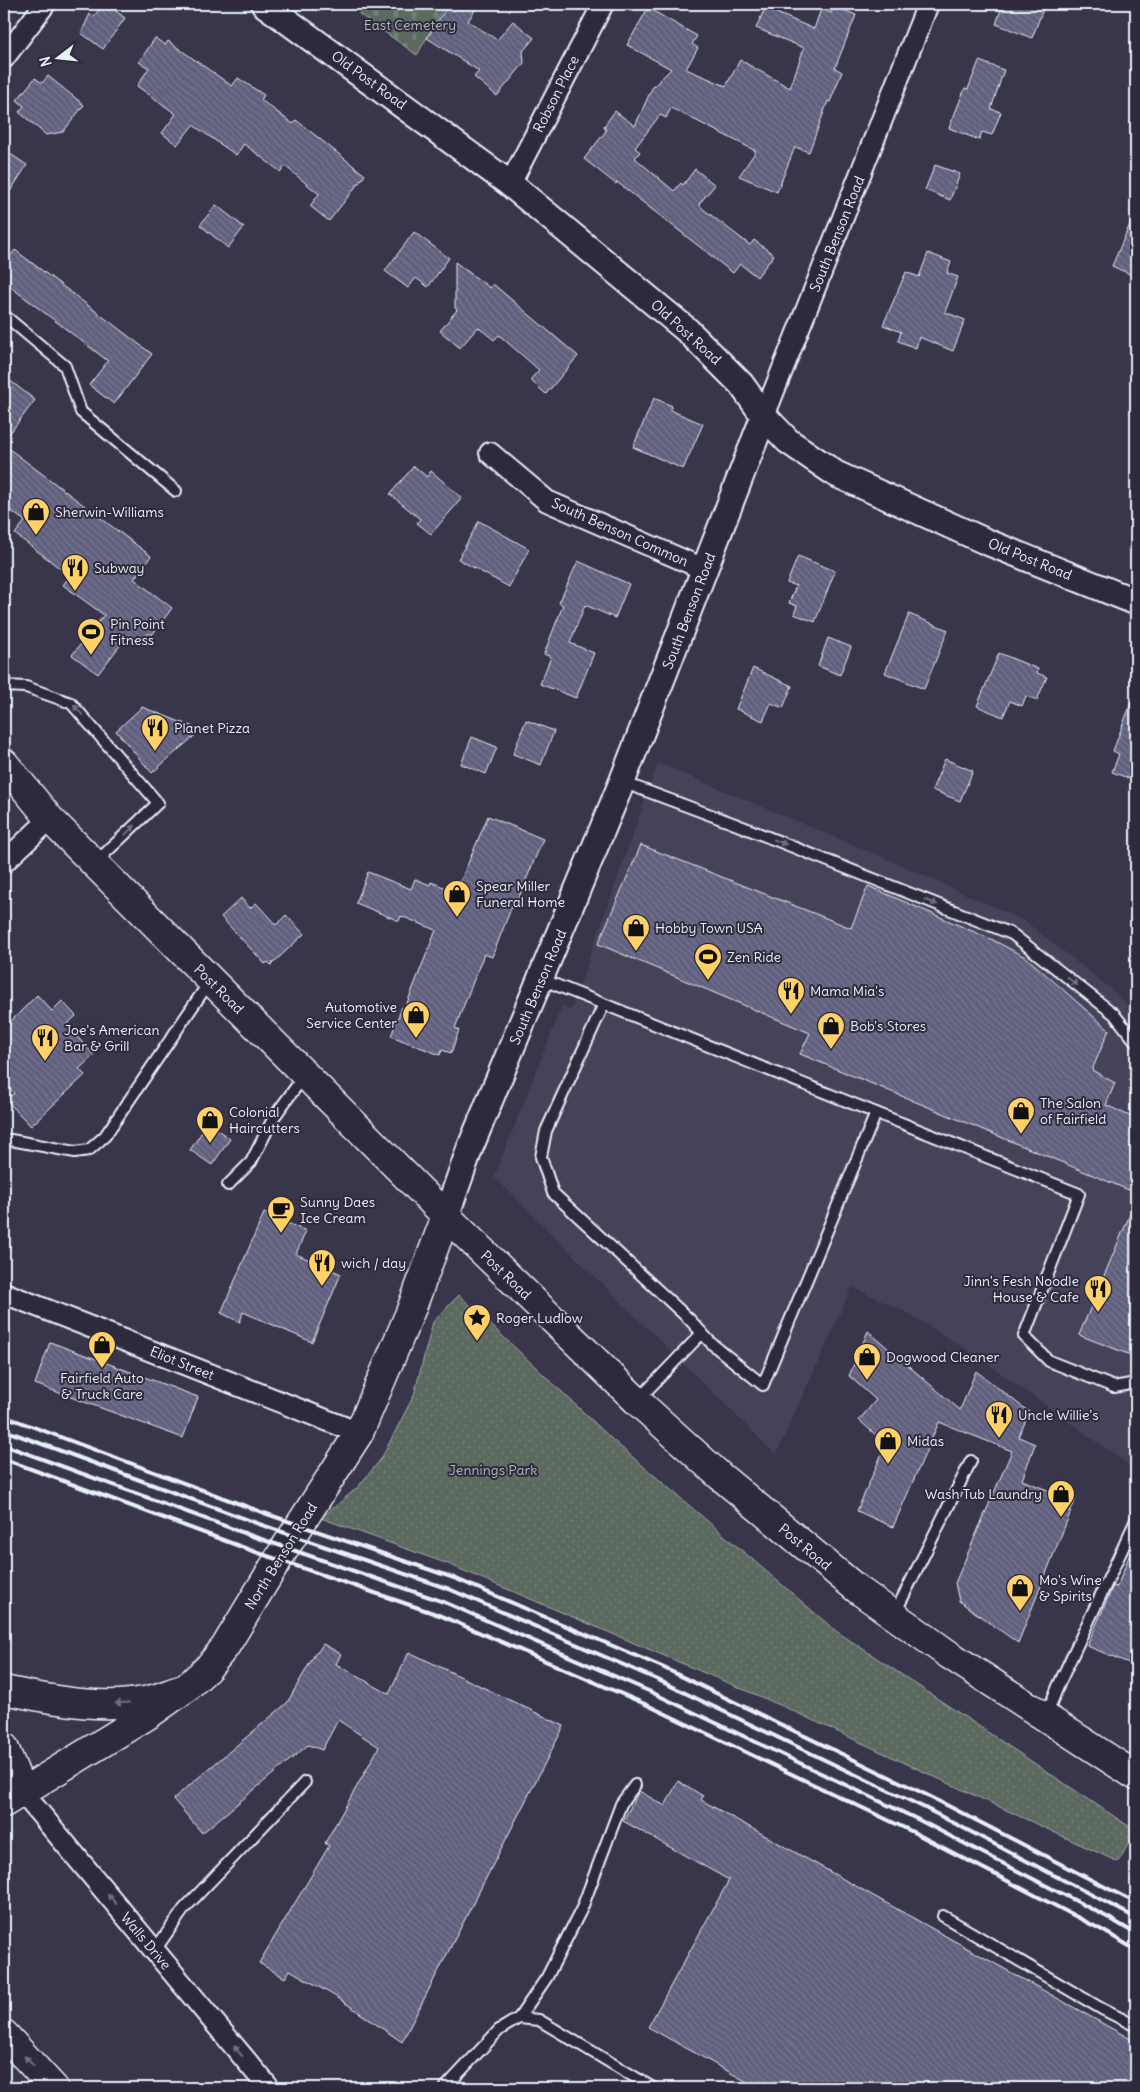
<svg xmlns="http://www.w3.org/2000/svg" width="1140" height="2092" viewBox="0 0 1140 2092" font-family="Delius,sans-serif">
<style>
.built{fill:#45425a}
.cemetery{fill:url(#cemetery-stones);stroke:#a2adac}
.park{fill:url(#park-dots);stroke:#a2adac}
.building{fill:url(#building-back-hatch);stroke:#e8f1f8}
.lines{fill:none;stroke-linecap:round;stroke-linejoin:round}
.service-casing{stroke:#e8f1f8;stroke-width:14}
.minor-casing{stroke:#e8f1f8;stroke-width:24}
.tertiary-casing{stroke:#e8f1f8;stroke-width:29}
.secondary-casing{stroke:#e8f1f8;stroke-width:31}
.primary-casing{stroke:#e8f1f8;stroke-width:31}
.motorway-casing{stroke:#e8f1f8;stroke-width:31}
.service{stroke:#2f2a3d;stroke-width:10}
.minor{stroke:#2f2a3d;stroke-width:20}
.tertiary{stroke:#2f2a3d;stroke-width:25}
.secondary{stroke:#2f2a3d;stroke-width:28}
.primary{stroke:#2f2a3d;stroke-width:28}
.motorway{stroke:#2f2a3d;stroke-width:28}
.rail{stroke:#e8f1f8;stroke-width:4}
.oneway{fill:#70707e}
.labels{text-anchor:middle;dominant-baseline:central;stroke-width:4;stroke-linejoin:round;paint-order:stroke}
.park-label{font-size:14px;fill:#b0bbbb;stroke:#2f2a3d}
.street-label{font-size:14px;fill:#e8f1f8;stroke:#2f2a3d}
.poi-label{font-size:14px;fill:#e8f1f8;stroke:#2f2a3d;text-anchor:start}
</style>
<defs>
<pattern id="cemetery-stones" width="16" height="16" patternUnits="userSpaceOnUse" patternTransform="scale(1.25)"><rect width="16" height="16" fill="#5b695f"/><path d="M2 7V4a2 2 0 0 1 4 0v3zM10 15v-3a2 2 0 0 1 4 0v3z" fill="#737f77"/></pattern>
<pattern id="park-dots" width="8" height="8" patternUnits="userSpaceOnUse" patternTransform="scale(1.25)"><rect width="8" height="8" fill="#5b695f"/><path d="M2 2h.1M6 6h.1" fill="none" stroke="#737f77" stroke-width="1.8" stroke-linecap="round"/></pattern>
<pattern id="building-back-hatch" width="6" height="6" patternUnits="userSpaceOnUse" patternTransform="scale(1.25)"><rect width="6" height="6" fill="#60607e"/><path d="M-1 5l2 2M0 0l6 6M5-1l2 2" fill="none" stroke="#777791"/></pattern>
</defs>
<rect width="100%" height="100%" fill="#39354a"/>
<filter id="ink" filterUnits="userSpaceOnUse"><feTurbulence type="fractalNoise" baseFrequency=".02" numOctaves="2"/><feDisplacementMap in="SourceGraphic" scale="10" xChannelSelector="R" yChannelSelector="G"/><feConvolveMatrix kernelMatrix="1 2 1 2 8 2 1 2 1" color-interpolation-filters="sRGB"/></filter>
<g filter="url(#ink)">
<path class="built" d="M 658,763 L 897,863 L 1025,921 L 1110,988 L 1136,1013 L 1136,1470 L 974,1354 L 910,1314 L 852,1287 L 776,1455 L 494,1177 L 562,1006 L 571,1010 Z"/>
<path class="cemetery" d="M 365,4 L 446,4 L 417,55 L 359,14 Z"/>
<path class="park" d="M 459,1295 L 615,1442 L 836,1631 L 1136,1831 L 1118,1862 L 780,1705 L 448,1564 L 321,1518 L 357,1488 L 381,1459 L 414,1395 L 433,1322 Z"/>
<g class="building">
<path d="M 104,4 L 107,4 L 125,18 L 103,49 L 81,33 L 90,14 L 94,16 Z"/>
<path d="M 449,4 L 479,4 L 468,21 L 497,40 L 513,21 L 534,38 L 523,51 L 524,63 L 497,96 L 474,77 L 479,71 L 427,38 Z"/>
<path d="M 1003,4 L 1045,4 L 1032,38 L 996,24 Z"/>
<path d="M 834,6 L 856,15 L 835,68 L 842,72 L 830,102 L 828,101 L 809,152 L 795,147 L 777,192 L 739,176 L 756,151 L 671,108 L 666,118 L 660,115 L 635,148 L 640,152 L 635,158 L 674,191 L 681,183 L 683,185 L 695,169 L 715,185 L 699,204 L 703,209 L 750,245 L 754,240 L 774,255 L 757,277 L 740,264 L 733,273 L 617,182 L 616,184 L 584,159 L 606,131 L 604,126 L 615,111 L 635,126 L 652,88 L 671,69 L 627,45 L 648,8 L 697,36 L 692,44 L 698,48 L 686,69 L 726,86 L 740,60 L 790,88 L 804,48 L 756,28 L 765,8 L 814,29 L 821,9 L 831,13 Z"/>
<path d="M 155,38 L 165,45 L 168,41 L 232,86 L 238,78 L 264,95 L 261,100 L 293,124 L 296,120 L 365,175 L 329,221 L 310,206 L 319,194 L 285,166 L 281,172 L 244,144 L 236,155 L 193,125 L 177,145 L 162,133 L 176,114 L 137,86 L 149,68 L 139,62 Z"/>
<path d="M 979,61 L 1004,70 L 991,109 L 1001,112 L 992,135 L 982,132 L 979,140 L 949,128 L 965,88 L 968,89 Z"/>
<path d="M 48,76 L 84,105 L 63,132 L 46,135 L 19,112 L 24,106 L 17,100 L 35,78 L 42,83 Z"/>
<path d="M 4,150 L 27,165 L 4,201 Z"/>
<path d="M 935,165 L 960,174 L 950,200 L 925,190 Z"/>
<path d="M 216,205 L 244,227 L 228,248 L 200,225 Z"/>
<path d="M 1136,210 L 1136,277 L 1112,266 Z"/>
<path d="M 414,232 L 449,258 L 428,287 L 416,278 L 408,288 L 385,271 Z"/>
<path d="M 15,250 L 152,354 L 114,404 L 89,385 L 108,361 L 4,282 L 4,264 Z"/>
<path d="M 928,253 L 951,262 L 947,273 L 958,277 L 945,312 L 965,320 L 953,351 L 919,337 L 916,348 L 898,341 L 901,332 L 883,325 L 906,272 L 919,277 Z"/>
<path d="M 455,262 L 490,288 L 493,284 L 578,356 L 546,394 L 530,380 L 539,370 L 499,335 L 494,340 L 478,327 L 460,348 L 440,331 L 457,310 L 455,308 Z"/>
<path d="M 4,376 L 35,400 L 4,441 Z"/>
<path d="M 654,398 L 672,406 L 670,410 L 703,424 L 683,469 L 633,447 Z"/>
<path d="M 4,445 L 151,556 L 134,579 L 172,608 L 152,635 L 149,633 L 140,644 L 128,635 L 98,674 L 72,655 L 104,615 L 63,585 L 70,576 L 15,534 L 25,521 L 4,506 Z"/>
<path d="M 414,466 L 427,477 L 431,471 L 462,498 L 431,534 L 417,523 L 420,519 L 390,494 Z"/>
<path d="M 479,521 L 529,549 L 509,587 L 458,559 Z"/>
<path d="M 798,556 L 835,571 L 815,622 L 794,614 L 797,606 L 789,603 L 796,586 L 787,583 Z"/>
<path d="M 578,561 L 629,584 L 615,618 L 585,605 L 570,643 L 594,653 L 576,698 L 540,684 L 551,657 L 544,654 L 563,605 L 559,603 Z"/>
<path d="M 909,614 L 948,630 L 924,689 L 885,673 Z"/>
<path d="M 828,638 L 851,647 L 840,675 L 818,666 Z"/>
<path d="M 999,653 L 1038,669 L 1037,673 L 1047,677 L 1037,700 L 1026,696 L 1022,706 L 1010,701 L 1003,717 L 977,706 Z"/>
<path d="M 753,668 L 792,686 L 783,708 L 771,703 L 763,721 L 736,709 Z"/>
<path d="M 1134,695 L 1136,695 L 1136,781 L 1112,772 L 1119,754 L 1113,751 Z"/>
<path d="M 142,707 L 201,730 L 152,773 L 116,731 Z"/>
<path d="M 526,720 L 554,731 L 541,765 L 513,754 Z"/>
<path d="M 472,737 L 497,747 L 486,774 L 461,764 Z"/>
<path d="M 945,759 L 973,771 L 960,801 L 932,790 Z"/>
<path d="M 488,816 L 543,839 L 517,902 L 514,901 L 492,957 L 484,954 L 455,1028 L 459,1030 L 451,1053 L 442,1050 L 440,1055 L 391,1036 L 402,1007 L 405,1008 L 436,930 L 401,916 L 399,921 L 356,903 L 368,872 L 411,889 L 415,879 L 430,885 L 431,882 L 456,892 Z"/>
<path d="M 641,845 L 851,928 L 868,886 L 993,940 L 1027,958 L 1109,1030 L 1092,1070 L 1115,1083 L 1106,1105 L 1136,1119 L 1136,1193 L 800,1054 L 810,1033 L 598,944 Z"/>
<path d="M 241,898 L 250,908 L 256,903 L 276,925 L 286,915 L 304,934 L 271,965 L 268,962 L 265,964 L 221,917 Z"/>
<path d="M 37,995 L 52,1011 L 62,1001 L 76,1016 L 66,1025 L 94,1055 L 79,1069 L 85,1075 L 31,1126 L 6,1100 L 14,1093 L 4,1082 L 4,1028 Z"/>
<path d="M 208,1123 L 230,1139 L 212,1165 L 190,1150 Z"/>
<path d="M 1136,1200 L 1136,1357 L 1079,1335 Z"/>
<path d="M 264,1213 L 306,1231 L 296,1254 L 341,1274 L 312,1342 L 243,1312 L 240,1322 L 221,1313 Z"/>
<path d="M 868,1331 L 960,1410 L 976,1371 L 1029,1412 L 1019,1437 L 1035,1444 L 1022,1480 L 1075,1501 L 1018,1643 L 959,1601 L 955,1583 L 1012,1451 L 939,1422 L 893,1527 L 857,1511 L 886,1444 L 859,1420 L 876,1400 L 849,1376 Z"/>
<path d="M 50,1342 L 198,1397 L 183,1438 L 35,1384 Z"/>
<path d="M 1135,1541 L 1136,1541 L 1136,1666 L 1087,1646 L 1113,1586 L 1117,1587 Z"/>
<path d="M 323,1644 L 341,1654 L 336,1664 L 389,1694 L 409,1652 L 564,1726 L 402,2042 L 338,1998 L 290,1970 L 285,1978 L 259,1963 L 329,1846 L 325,1843 L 379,1747 L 338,1720 L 322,1750 L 308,1745 L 202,1833 L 173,1799 L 287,1703 L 316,1652 L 317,1653 Z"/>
<path d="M 678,1781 L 703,1796 L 701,1800 L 1136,2042 L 1136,2088 L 758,2088 L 648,2027 L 729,1880 L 623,1821 L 639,1791 L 665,1806 Z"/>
</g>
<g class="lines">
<defs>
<g id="service">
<path d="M 4,315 L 65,366 L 81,412 L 176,491"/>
<path d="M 4,686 L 26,687 L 71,703 L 158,803 L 95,863"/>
<path d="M 622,782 L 735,824 L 1012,934 L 1114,1014 L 1136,1042"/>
<path d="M 541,979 L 1079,1194 L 1024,1336 L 1049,1361 L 1114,1387 L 1136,1383"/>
<path d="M 604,1004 L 546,1131 L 541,1157 L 553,1193 L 690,1320 L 712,1344 L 763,1385 L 876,1113"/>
<path d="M 11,1140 L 75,1152 L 89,1150 L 105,1136 L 210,981"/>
<path d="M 228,1185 L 251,1162 L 274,1117 L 304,1076"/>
<path d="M 637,1401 L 702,1333"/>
<path d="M 894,1615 L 971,1461"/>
<path d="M 1046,1716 L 1059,1684 L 1136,1520"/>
<path d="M 943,1916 L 1102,2009 L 1136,2026"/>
<path d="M 155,1950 L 184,1909 L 305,1782"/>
<path d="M 519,2018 L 547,1977 L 582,1908 L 621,1804 L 635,1785"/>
<path d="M 445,2088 L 499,2030 L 519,2018 L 539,2020 L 653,2088"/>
</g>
<g id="minor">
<path d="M 4,58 L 45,4"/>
<path d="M 510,184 L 603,4"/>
<path d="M 764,416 L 928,4"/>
<path d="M 490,453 L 547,501 L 706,570"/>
<path d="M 4,862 L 50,819"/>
<path d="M 4,1293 L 359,1433"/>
<path d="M 23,1793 L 269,2088"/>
</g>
<g id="tertiary">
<path d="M 264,4 L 510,184 L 688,331 L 741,384 L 764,416 L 788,441 L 836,474 L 987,542 L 1136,602"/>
<path d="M 446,1216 L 470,1148 L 622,782 L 764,416"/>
</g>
<path id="secondary" d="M 4,1803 L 148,1715 L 186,1688 L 207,1669 L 225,1647 L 285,1548 L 359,1433 L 411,1310 L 446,1216"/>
<path id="primary" d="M 4,763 L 50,819 L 446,1216 L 637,1401 L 720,1476 L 857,1589 L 948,1654 L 1136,1776"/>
<g id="motorway">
<path d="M 4,1690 C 53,1700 107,1712 157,1698 C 166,1695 176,1691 186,1688"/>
<path d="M 4,1747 L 23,1793"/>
<path d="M 4,2034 L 54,2088"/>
</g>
</defs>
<use href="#service" class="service-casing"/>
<use href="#minor" class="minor-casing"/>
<use href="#tertiary" class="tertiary-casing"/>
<use href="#secondary" class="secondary-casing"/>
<use href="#primary" class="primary-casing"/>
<use href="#motorway" class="motorway-casing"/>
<use href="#service" class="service"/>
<use href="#minor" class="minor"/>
<use href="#tertiary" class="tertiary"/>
<use href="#secondary" class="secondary"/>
<use href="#primary" class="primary"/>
<use href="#motorway" class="motorway"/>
<g class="rail">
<path d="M 4,1416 L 264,1513 L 454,1578 L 662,1667 L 931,1797 L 1136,1903"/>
<path d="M 4,1430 L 259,1524 L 449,1589 L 656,1679 L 925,1808 L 1136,1918"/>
<path d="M 4,1445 L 255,1537 L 444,1602 L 651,1692 L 919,1820 L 1109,1918 L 1136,1934"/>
<path d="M 4,1459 L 250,1550 L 439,1615 L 645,1704 L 913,1832 L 1102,1930 L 1136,1950"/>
</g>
</g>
<defs><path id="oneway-solid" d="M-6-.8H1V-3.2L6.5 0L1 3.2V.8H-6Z" transform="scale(1.25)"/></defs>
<g class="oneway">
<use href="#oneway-solid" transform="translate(78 710) rotate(-131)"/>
<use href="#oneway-solid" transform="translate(130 830) rotate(-44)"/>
<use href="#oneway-solid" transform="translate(780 842) rotate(22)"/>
<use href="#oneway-solid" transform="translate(931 902) rotate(22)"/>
<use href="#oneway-solid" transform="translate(1072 981) rotate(38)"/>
<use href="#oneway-solid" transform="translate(122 1703) rotate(176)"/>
<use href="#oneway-solid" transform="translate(112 1899) rotate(-130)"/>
<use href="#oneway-solid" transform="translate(238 2051) rotate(-130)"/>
<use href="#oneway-solid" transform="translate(29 2061) rotate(-133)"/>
</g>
</g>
<defs>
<symbol id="shop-pin" viewBox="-11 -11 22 30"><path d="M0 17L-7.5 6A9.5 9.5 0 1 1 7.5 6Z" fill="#ffd166" stroke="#2f2a3d"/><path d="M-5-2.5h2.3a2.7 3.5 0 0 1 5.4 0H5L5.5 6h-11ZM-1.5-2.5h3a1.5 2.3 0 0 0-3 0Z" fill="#111"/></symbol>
<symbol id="restaurant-pin" viewBox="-11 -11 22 30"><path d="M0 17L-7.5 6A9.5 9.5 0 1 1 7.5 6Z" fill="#ffd166" stroke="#2f2a3d"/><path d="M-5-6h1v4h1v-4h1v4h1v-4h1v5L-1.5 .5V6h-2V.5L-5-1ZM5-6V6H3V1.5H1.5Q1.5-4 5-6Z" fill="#111"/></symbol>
<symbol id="stadium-pin" viewBox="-11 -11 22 30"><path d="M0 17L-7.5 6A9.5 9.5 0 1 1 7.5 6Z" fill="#ffd166" stroke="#2f2a3d"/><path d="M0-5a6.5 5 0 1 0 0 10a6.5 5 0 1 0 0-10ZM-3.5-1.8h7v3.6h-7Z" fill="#111"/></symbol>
<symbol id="cafe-pin" viewBox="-11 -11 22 30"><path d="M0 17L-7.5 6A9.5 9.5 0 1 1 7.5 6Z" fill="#ffd166" stroke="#2f2a3d"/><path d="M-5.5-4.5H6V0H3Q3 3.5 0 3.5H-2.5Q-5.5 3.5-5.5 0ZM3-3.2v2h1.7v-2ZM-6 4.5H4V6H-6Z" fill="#111"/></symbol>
<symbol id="sight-pin" viewBox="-11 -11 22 30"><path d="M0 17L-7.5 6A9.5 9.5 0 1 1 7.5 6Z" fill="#ffd166" stroke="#2f2a3d"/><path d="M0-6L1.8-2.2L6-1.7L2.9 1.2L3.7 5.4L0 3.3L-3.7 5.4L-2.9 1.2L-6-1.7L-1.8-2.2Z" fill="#111"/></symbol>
</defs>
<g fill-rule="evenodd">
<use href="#shop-pin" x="20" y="496" width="32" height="43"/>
<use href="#restaurant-pin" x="59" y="552" width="32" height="43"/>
<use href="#stadium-pin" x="75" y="616" width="32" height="43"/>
<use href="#restaurant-pin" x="139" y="712" width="32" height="43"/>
<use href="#shop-pin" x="441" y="878" width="32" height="43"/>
<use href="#shop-pin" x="620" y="912" width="32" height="43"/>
<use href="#stadium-pin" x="692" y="941" width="32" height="43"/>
<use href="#restaurant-pin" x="775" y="975" width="32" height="43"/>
<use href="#shop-pin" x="400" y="999" width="32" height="43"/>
<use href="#shop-pin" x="815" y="1010" width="32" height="43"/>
<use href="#restaurant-pin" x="29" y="1022" width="32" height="43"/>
<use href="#shop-pin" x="1005" y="1095" width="32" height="43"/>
<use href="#shop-pin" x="194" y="1104" width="32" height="43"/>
<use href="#cafe-pin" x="265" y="1194" width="32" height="43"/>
<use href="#restaurant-pin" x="306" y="1247" width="32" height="43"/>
<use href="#restaurant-pin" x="1082" y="1273" width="32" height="43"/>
<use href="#sight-pin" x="461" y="1302" width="32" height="43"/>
<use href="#shop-pin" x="86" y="1329" width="32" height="43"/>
<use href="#shop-pin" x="851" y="1341" width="32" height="43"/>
<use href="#restaurant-pin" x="983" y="1399" width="32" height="43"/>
<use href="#shop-pin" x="872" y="1425" width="32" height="43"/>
<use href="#shop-pin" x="1045" y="1478" width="32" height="43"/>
<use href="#shop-pin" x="1004" y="1572" width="32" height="43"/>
</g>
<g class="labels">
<g class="park-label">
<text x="410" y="25">East Cemetery</text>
<text x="493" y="1470">Jennings Park</text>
</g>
<g class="street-label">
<text transform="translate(369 80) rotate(36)">Old Post Road</text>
<text transform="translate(556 94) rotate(-63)">Robson Place</text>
<text transform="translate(837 234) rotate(-68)">South Benson Road</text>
<text transform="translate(686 332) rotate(42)">Old Post Road</text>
<text transform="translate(620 532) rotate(24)">South Benson Common</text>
<text transform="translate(1030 559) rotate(22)">Old Post Road</text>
<text transform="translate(689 611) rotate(-69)">South Benson Road</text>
<text transform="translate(538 987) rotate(-67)">South Benson Road</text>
<text transform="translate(219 989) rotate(45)">Post Road</text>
<text transform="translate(506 1275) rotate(44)">Post Road</text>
<text transform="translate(182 1363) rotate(22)">Eliot Street</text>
<text transform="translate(805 1547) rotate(40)">Post Road</text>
<text transform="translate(281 1556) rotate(-58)">North Benson Road</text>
<text transform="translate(146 1941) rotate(50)">Walls Drive</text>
</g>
<g class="poi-label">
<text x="55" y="512">Sherwin-Williams</text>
<text x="94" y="568">Subway</text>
<text x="110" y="624">Pin Point<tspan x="110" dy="16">Fitness</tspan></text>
<text x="174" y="728">Planet Pizza</text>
<text x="476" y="886">Spear Miller<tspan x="476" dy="16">Funeral Home</tspan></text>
<text x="655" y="928">Hobby Town USA</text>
<text x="727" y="957">Zen Ride</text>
<text x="810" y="991">Mama Mia's</text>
<text x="397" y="1007" text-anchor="end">Automotive<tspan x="397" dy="16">Service Center</tspan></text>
<text x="850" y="1026">Bob's Stores</text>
<text x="64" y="1030">Joe's American<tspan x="64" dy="16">Bar &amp; Grill</tspan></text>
<text x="1040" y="1103">The Salon<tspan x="1040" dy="16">of Fairfield</tspan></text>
<text x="229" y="1112">Colonial<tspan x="229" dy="16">Haircutters</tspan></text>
<text x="300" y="1202">Sunny Daes<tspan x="300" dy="16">Ice Cream</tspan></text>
<text x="341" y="1263">wich / day</text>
<text x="1079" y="1281" text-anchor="end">Jinn's Fesh Noodle<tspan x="1079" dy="16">House &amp; Cafe</tspan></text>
<text x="496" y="1318">Roger Ludlow</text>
<text x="886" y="1357">Dogwood Cleaner</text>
<text x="102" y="1378" text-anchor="middle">Fairfield Auto<tspan x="102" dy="16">&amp; Truck Care</tspan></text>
<text x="1018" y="1415">Uncle Willie's</text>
<text x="907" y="1441">Midas</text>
<text x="1042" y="1494" text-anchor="end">Wash Tub Laundry</text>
<text x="1039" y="1580">Mo's Wine<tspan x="1039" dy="16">&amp; Spirits</tspan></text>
</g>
</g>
<rect width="1140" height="2092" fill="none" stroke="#2f2a3d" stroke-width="20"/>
<rect x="10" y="10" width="1120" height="2072" fill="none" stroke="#e8f1f8" stroke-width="2" filter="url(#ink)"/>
<g transform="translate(58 58) rotate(254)" stroke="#2f2a3d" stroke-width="4" paint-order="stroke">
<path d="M0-4L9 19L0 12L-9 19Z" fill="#e8f1f8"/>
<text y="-8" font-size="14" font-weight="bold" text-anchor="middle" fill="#e8f1f8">N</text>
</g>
</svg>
